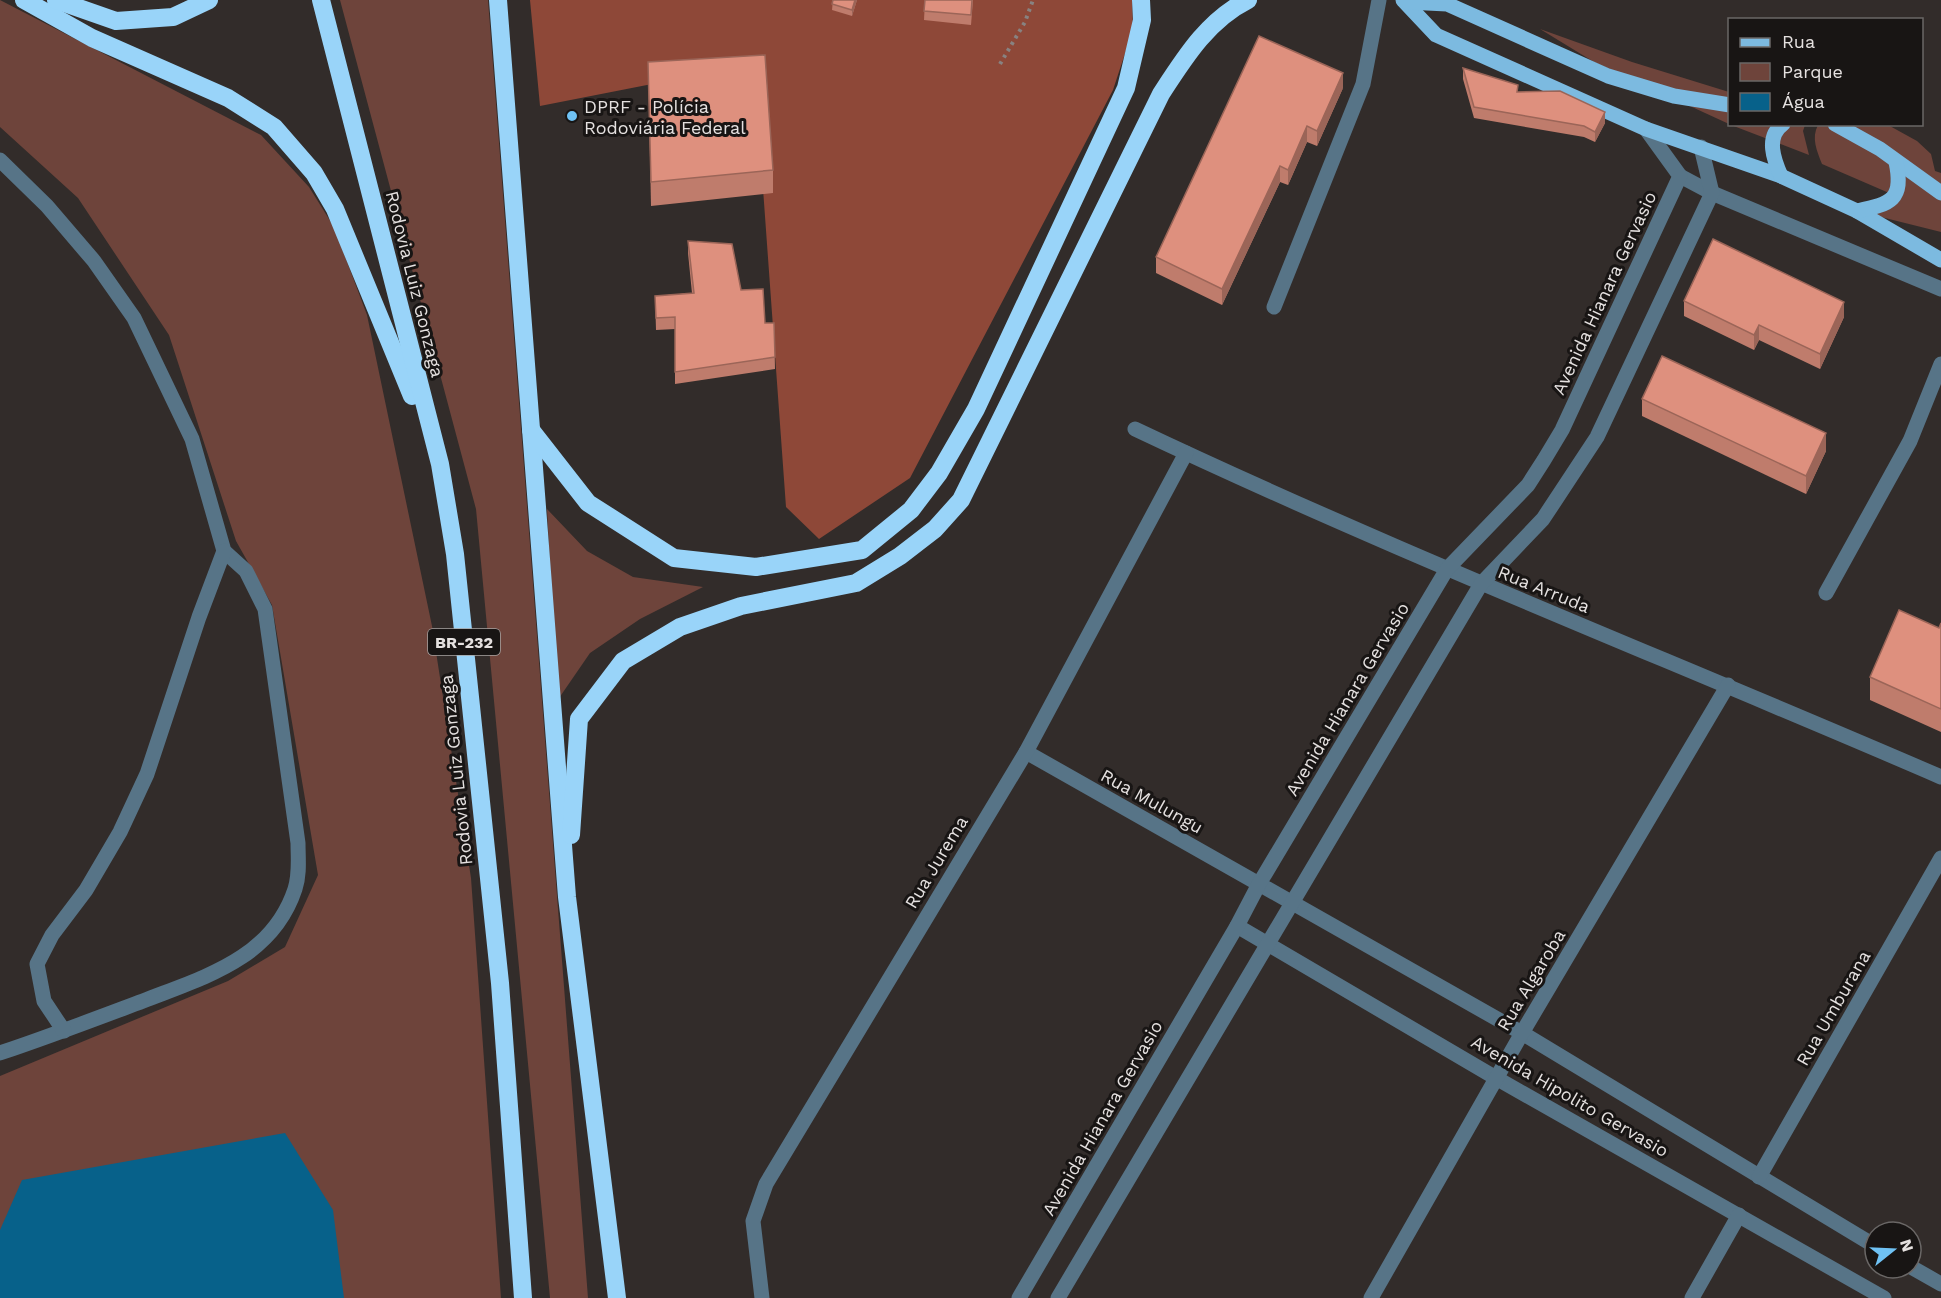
<svg xmlns="http://www.w3.org/2000/svg" width="1941" height="1298" viewBox="0 0 1941 1298" font-family="'Work Sans',sans-serif">
<style>
.green{fill:#6e443b}
.forest{fill:#8e4838}
.water{fill:#07618a}
.lines{fill:none;stroke-linecap:round;stroke-linejoin:round}
.path{stroke:#888281;stroke-width:4;stroke-dasharray:3 4.5;stroke-linecap:butt}
.minor{stroke:#577487;stroke-width:15}
.major{stroke:#7cbae0;stroke-width:15}
.highway{stroke:#99d4f9;stroke-width:18}
.wall{fill:#bf7c6c}
.shaded-wall{fill:#9b6558}
.building{fill:#de907e;stroke:#9b6558;stroke-width:1.5}
.poi-dot{fill:#6fc2f4;stroke:#181514;stroke-width:2}
.labels{text-anchor:middle;dominant-baseline:central;stroke-width:6;stroke-linejoin:round;paint-order:stroke}
.shield{fill:#181514;stroke:#a8a4a3;stroke-width:1.5}
.shield-label{font-size:16px;font-weight:bold;fill:#e5e1e0}
.poi-label{font-size:18px;fill:#e5e1e0;stroke:#181514;text-anchor:start}
.street-label{font-size:18px;fill:#e5e1e0;stroke:#181514}
</style>
<rect width="100%" height="100%" fill="#322c2a"/>
<g class="green">
<path d="M 0,0 L 261,135 L 309,187 L 334,227 L 367,315 L 432,626 L 471,878 L 501,1298 L 0,1298 L 0,1076 L 228,981 L 285,947 L 318,875 L 272,605 L 236,541 L 169,335 L 78,198 L 0,127 Z"/>
<path d="M 340,0 L 488,0 L 588,1298 L 550,1298 L 476,509 Z"/>
<path d="M 1540,29 L 1632,62 L 1729,92 L 1729,124 L 1594,62 Z"/>
<path d="M 1731,125 L 1805,125 L 1803,131 L 1809,155 Z"/>
<path d="M 1818,125 L 1888,125 L 1917,141 L 1931,154 L 1935,171 L 1941,173 L 1941,232 L 1857,211 L 1896,196 L 1822,164 C 1817,151 1811,138 1818,125 Z"/>
<path d="M 547,509 L 587,551 L 633,577 L 703,587 L 640,619 L 590,653 L 557,701 Z"/>
</g>
<path class="forest" d="M 530,0 L 1132,0 L 1133,29 L 1113,90 L 910,478 L 819,539 L 786,507 L 754,64 L 540,106 Z"/>
<path class="water" d="M 285,1133 L 333,1210 L 344,1298 L 0,1298 L 0,1230 L 22,1180 Z"/>
<g class="lines">
<path class="path" d="M 1000,64 L 1025,22 L 1033,0"/>
<g class="minor">
<path d="M 0,160 L 47,206 L 94,261 L 134,318 L 192,439 L 224,551 L 246,571 L 265,609 L 298,843 C 298,858 300,874 295,889 C 272,959 204,977 143,1001 C 95,1019 48,1037 0,1053"/>
<path d="M 1680,176 L 1712,193 L 1941,289"/>
<path d="M 1274,307 L 1363,84 L 1379,0"/>
<path d="M 1135,429 C 1399,554 1673,661 1941,777"/>
<path d="M 1826,593 L 1910,441 L 1941,364"/>
<path d="M 1026,752 L 1522,1033 L 1875,1246"/>
<path d="M 1237,926 L 1496,1078 L 1884,1298"/>
<path d="M 64,1031 L 44,1001 L 37,964 L 52,935 L 86,890 L 120,832 L 147,774 L 199,617 L 224,551"/>
<path d="M 1759,1177 L 1941,858"/>
<path d="M 1911,1267 L 1941,1284"/>
<path d="M 762,1298 L 753,1221 L 766,1184 L 1026,752 L 1186,453"/>
<path d="M 1019,1298 L 1237,926 L 1259,884 L 1447,569 L 1528,485 L 1544,460 L 1562,430 L 1680,176 L 1646,129"/>
<path d="M 1058,1298 L 1481,584 L 1543,519 L 1597,437 L 1712,193 L 1701,147"/>
<path d="M 1371,1298 L 1522,1033 L 1728,685"/>
<path d="M 1692,1298 L 1739,1215"/>
</g>
<g class="major">
<path d="M 1403,0 L 1436,35 L 1646,129 L 1781,176 L 1857,211 L 1941,260"/>
<path d="M 1407,2 L 1447,4 L 1608,76 L 1674,96 L 1730,105"/>
<path d="M 1835,124 L 1880,149 L 1941,193"/>
<path d="M 1781,176 C 1774,160 1765,137 1783,124"/>
<path d="M 1857,211 C 1891,204 1904,200 1896,162"/>
</g>
<g class="highway">
<path d="M 24,0 L 92,38 L 228,98 L 274,127 L 314,173 L 335,209 L 412,396"/>
<path d="M 56,0 L 116,21 L 173,17 L 209,0"/>
<path d="M 321,0 L 440,464 L 455,554 L 500,983 L 523,1298"/>
<path d="M 498,0 L 567,897 L 617,1298"/>
<path d="M 531,430 L 588,503 L 674,558 L 756,567 L 862,550 L 911,510 L 939,473 L 976,409 L 1126,88 L 1142,20 L 1141,0"/>
<path d="M 571,835 L 579,719 L 623,661 L 680,627 L 741,606 L 856,583 L 900,556 L 935,529 L 961,500 L 1161,94 C 1185,57 1208,20 1248,0"/>
</g>
</g>
<g class="wall">
<path d="M 833,0 L 857,0 L 852,16 L 832,10 Z"/>
<path d="M 925,0 L 973,0 L 971,25 L 924,20 Z"/>
<path d="M 648,62 L 773,170 L 773,193 L 651,206 Z"/>
<path d="M 1463,68 L 1518,92 L 1605,123 L 1595,142 L 1584,137 L 1474,118 L 1463,79 Z"/>
<path d="M 1343,88 L 1317,146 L 1307,142 L 1288,185 L 1280,182 L 1222,305 L 1156,273 L 1156,257 Z"/>
<path d="M 688,241 L 741,290 L 765,323 L 774,323 L 775,369 L 675,384 L 675,329 L 656,330 L 655,296 L 692,293 L 688,253 Z"/>
<path d="M 1684,301 L 1844,317 L 1820,369 L 1759,340 L 1754,350 L 1684,316 Z"/>
<path d="M 1642,399 L 1826,451 L 1806,494 L 1642,416 Z"/>
<path d="M 1941,623 L 1941,732 L 1870,700 L 1870,677 L 1939,628 Z"/>
</g>
<g class="shaded-wall">
<path d="M 855,0 L 857,0 L 852,16 L 852,10 Z"/>
<path d="M 1343,73 L 1343,88 L 1317,146 L 1317,131 Z"/>
<path d="M 1605,112 L 1605,123 L 1595,142 L 1595,132 Z"/>
<path d="M 1307,126 L 1307,142 L 1288,185 L 1288,170 Z"/>
<path d="M 1280,166 L 1280,182 L 1222,305 L 1222,289 Z"/>
<path d="M 1844,302 L 1844,317 L 1820,369 L 1820,354 Z"/>
<path d="M 1759,325 L 1759,340 L 1754,350 L 1754,335 Z"/>
<path d="M 1826,433 L 1826,451 L 1806,494 L 1806,476 Z"/>
</g>
<g class="building">
<path d="M 833,0 L 855,0 L 852,10 L 832,4 Z"/>
<path d="M 925,0 L 972,0 L 971,15 L 924,11 Z"/>
<path d="M 1259,36 L 1343,73 L 1317,131 L 1307,126 L 1288,170 L 1280,166 L 1222,289 L 1156,257 Z"/>
<path d="M 765,55 L 773,170 L 651,182 L 648,62 Z"/>
<path d="M 1463,68 L 1518,85 L 1517,92 L 1560,91 L 1605,112 L 1595,132 L 1584,126 L 1474,107 Z"/>
<path d="M 1713,239 L 1844,302 L 1820,354 L 1759,325 L 1754,335 L 1684,301 Z"/>
<path d="M 688,241 L 732,244 L 741,290 L 763,289 L 765,323 L 774,323 L 775,357 L 675,372 L 675,317 L 656,318 L 655,296 L 694,293 Z"/>
<path d="M 1662,356 L 1826,433 L 1806,476 L 1642,399 Z"/>
<path d="M 1899,610 L 1939,628 L 1941,623 L 1941,709 L 1870,677 Z"/>
</g>
<circle class="poi-dot" cx="572" cy="116" r="6"/>
<g class="labels">
<rect class="shield" x="428" y="629" width="72" height="26" rx="4.5"/>
<g class="shield-label">
<text x="464" y="642">BR-232</text>
</g>
<g class="poi-label">
<text x="584" y="106">DPRF - Polícia<tspan x="584" dy="21">Rodoviária Federal</tspan></text>
</g>
<g class="street-label">
<text transform="translate(415 284) rotate(76)">Rodovia Luiz Gonzaga</text>
<text transform="translate(1604 293) rotate(-65)">Avenida Hianara Gervasio</text>
<text transform="translate(1544 589) rotate(22)">Rua Arruda</text>
<text transform="translate(1347 699) rotate(-59)">Avenida Hianara Gervasio</text>
<text transform="translate(456 770) rotate(-96)">Rodovia Luiz Gonzaga</text>
<text transform="translate(1152 801) rotate(29)">Rua Mulungu</text>
<text transform="translate(936 862) rotate(-59)">Rua Jurema</text>
<text transform="translate(1531 980) rotate(-59)">Rua Algaroba</text>
<text transform="translate(1833 1008) rotate(-60)">Rua Umburana</text>
<text transform="translate(1570 1096) rotate(30)">Avenida Hipolito Gervasio</text>
<text transform="translate(1102 1118) rotate(-60)">Avenida Hianara Gervasio</text>
</g>
</g>
<rect x="1728" y="18" width="195" height="108" fill="#181514" stroke="#6a6766" stroke-width="1.5"/>
<rect x="1740" y="38" width="30" height="9" fill="#7cbae0" stroke="#6a6766" stroke-width="1.5"/>
<text x="1782" y="48" font-size="18" fill="#e5e1e0">Rua</text>
<rect x="1740" y="63" width="30" height="18" fill="#6e443b" stroke="#6a6766" stroke-width="1.5"/>
<text x="1782" y="78" font-size="18" fill="#e5e1e0">Parque</text>
<rect x="1740" y="93" width="30" height="18" fill="#07618a" stroke="#6a6766" stroke-width="1.5"/>
<text x="1782" y="108" font-size="18" fill="#e5e1e0">Água</text>
<g transform="translate(1893 1250) rotate(72)"><circle r="28" fill="#181514" stroke="#6a6766" stroke-width="1.5"/>
<path d="M0-4.5L10 22L0 15L-10 22Z" fill="#6fc2f4"/>
<text y="-9" font-size="16" font-weight="bold" text-anchor="middle" fill="#e5e1e0">N</text>
</g>
</svg>
